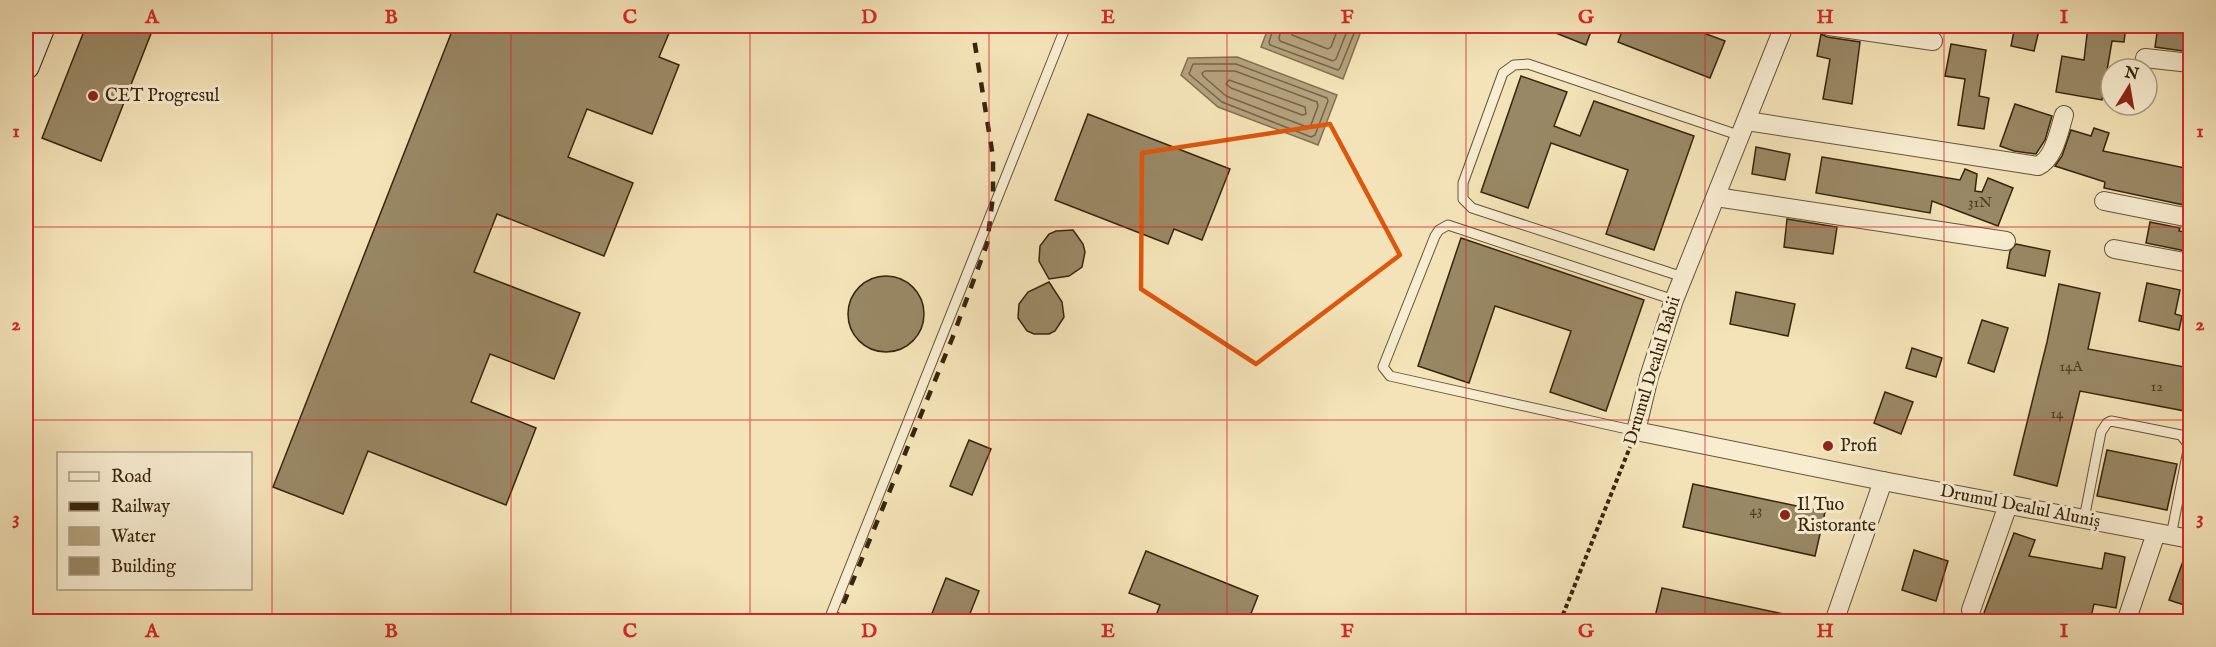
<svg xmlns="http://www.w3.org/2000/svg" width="2216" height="647" viewBox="0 0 2216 647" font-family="'IM FELL English',serif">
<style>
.water{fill:#b4a27e;stroke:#827050;stroke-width:1.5}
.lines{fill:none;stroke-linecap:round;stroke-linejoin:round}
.shore{stroke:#766445;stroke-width:1.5}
.building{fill:#998865;stroke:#37250c;stroke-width:1.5}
.lane-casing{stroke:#665437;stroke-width:11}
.street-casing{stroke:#665437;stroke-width:20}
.secondary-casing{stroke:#37250c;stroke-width:28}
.path{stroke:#37250c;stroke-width:4;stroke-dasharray:4.5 3;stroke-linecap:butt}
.lane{stroke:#f8edd1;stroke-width:9}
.street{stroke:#f8edd1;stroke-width:18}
.secondary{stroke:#f8edd1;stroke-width:26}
.rail{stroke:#37250c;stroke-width:4.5;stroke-dasharray:10 10;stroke-linecap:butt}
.marked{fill:none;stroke:#df560c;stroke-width:4.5;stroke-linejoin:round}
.grid{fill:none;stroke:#d62828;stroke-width:1.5;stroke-opacity:0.55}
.poi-dot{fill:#8f2418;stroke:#f8edd1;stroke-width:2}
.labels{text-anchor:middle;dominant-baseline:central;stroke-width:6;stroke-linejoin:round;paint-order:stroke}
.number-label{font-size:15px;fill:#503e22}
.poi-label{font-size:18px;fill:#37250c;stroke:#f8edd1;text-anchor:start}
.street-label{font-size:18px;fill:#37250c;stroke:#f8edd1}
.neatline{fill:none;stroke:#d62828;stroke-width:2}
.grid-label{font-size:20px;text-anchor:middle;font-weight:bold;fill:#d62828}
</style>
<rect width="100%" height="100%" fill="#f4e3b8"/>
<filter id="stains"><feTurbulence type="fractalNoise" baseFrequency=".00333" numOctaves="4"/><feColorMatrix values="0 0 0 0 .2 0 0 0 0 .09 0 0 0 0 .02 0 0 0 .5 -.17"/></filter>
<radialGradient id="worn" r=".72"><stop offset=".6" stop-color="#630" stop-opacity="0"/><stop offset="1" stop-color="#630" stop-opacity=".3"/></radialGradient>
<g class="water">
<path d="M 1269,26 L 1363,26 L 1343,79 L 1261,47 Z"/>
<path d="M 1237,57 L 1337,95 L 1318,145 L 1218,107 L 1181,75 L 1188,58 Z"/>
</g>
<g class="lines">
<g class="shore">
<path d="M 1274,26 L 1269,42 L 1270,45 L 1338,70 L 1340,68 L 1357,26"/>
<path d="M 1282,26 L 1279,38 L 1280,41 L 1333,61 L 1336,59 L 1349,26"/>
<path d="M 1291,26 L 1292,35 L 1328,49 L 1331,47 L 1339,26"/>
<path d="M 1193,64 L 1236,64 L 1327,98 L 1328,101 L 1315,135 L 1311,137 L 1222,102 L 1189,74 Z"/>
<path d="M 1205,71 L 1235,71 L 1317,102 L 1318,106 L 1311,125 L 1307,127 L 1226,96 L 1203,76 L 1202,73 Z"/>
<path d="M 1229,80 L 1305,107 L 1306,114 L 1302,115 L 1231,88 L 1226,84 Z"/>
</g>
</g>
<g class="building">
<path d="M 86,26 L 154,26 L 101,161 L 42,138 Z"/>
<path d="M 454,26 L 672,26 L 659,57 L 679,65 L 652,134 L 587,109 L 568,157 L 633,183 L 604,256 L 497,214 L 474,272 L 580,313 L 554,379 L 490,354 L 471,402 L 536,428 L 506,505 L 368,451 L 343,514 L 273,487 Z"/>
<path d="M 1538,26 L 1593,26 L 1586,45 Z"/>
<path d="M 1624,26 L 1685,26 L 1725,41 L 1710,78 L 1618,42 Z"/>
<path d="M 2015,26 L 2040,26 L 2034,51 L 2011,46 Z"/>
<path d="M 2088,26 L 2126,26 L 2124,42 L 2112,41 L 2102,100 L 2056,92 L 2062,56 L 2084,60 Z"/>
<path d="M 2158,26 L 2190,26 L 2190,52 L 2155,47 Z"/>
<path d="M 1821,34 L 1827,37 L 1860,42 L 1852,104 L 1823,99 L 1830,59 L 1817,56 Z"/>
<path d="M 1951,44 L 1986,50 L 1979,96 L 1989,98 L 1984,129 L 1958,125 L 1965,79 L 1945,76 Z"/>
<path d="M 1521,76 L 1567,92 L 1554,126 L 1580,136 L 1594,101 L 1694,136 L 1654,250 L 1606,234 L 1628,170 L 1551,143 L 1528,208 L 1481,192 Z"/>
<path d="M 2015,104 L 2052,116 L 2045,140 L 2036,154 L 2014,151 L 2000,146 Z"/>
<path d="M 1088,114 L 1230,169 L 1202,240 L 1174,229 L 1168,244 L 1055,200 Z"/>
<path d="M 2094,128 L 2109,133 L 2103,151 L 2190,169 L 2190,198 L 2186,197 L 2184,205 L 2104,188 L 2105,182 L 2055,166 L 2062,156 L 2071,130 L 2091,136 Z"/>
<path d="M 1756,147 L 1790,154 L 1785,180 L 1752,174 Z"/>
<path d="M 1822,157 L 1960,180 L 1965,169 L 1977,174 L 1975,191 L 1982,192 L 1988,178 L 2013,188 L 1998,226 L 1932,201 L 1930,213 L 1816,193 Z"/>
<path d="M 1787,219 L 1837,227 L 1833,254 L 1784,247 Z"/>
<path d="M 2150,222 L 2180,228 L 2179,231 L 2189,233 L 2186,251 L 2146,243 Z"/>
<path d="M 1073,230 L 1083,244 L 1085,252 L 1082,267 L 1069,276 L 1049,279 L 1039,261 L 1040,246 L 1049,234 L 1056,231 Z"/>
<path d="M 1461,238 L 1644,300 L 1606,411 L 1550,392 L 1571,331 L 1495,306 L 1469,383 L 1418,366 Z"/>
<path d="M 2016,244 L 2050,251 L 2045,276 L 2007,268 L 2010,251 Z"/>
<circle cx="886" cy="314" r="38"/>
<path d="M 1049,282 L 1062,302 L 1064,317 L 1055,331 L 1049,334 L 1034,334 L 1027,331 L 1018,318 L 1019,304 L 1028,292 Z"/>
<path d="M 2147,283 L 2180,290 L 2175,314 L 2182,316 L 2179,330 L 2139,321 Z"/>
<path d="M 2059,284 L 2100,293 L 2088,349 L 2190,368 L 2190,382 L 2185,411 L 2080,391 L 2057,486 L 2014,475 L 2047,342 Z"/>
<path d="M 1736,292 L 1795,304 L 1788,336 L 1730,324 Z"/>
<path d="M 1982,320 L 2008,328 L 1994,372 L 1968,363 Z"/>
<path d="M 1912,348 L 1942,358 L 1936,377 L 1906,368 Z"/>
<path d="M 1885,392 L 1913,402 L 1901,434 L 1874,423 Z"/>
<path d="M 969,440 L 991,449 L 972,495 L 950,486 Z"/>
<path d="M 2107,450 L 2177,464 L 2167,510 L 2097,496 Z"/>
<path d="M 1693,484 L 1825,512 L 1815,556 L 1683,527 Z"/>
<path d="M 2014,533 L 2035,540 L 2029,556 L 2102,569 L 2105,553 L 2125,557 L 2116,608 L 2094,604 L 2090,621 L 1981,621 Z"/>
<path d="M 1914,550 L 1948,561 L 1936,601 L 1902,590 Z"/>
<path d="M 2187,550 L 2190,550 L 2190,607 L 2169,600 Z"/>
<path d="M 1146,551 L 1258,596 L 1248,621 L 1154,621 L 1160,605 L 1129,593 Z"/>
<path d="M 946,578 L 979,591 L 967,621 L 929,621 Z"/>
<path d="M 1662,588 L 1788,615 L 1788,621 L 1654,621 Z"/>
</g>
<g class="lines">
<defs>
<g id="lane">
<path d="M 1683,277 L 1472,208 L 1463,199 L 1463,183 L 1503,73 L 1514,65 L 1528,64 L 1741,136"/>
<path d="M 1636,431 L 1390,376 L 1383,367 L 1435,236 L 1439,230 L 1448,225 L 1674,300"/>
<path d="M 2084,519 L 2101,432 L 2107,423 L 2111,421 L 2181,435 L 2188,444 L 2188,450 L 2171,536"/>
<path d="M 828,622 L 1066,26"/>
</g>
<g id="street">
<path d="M 1784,26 L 1674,300 L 1649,377 L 1636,431 L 1883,481 L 2190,539"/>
<path d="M 1829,26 L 1933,41"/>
<path d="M 2145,58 L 2190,63"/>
<path d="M 1747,121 L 2038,166 C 2054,159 2059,131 2064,115"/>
<path d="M 1716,197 L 2006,241"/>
<path d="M 2104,201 L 2190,218"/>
<path d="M 2114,249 L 2190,263"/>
<path d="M 1971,610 L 2008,505"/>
<path d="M 1834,622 L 1883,481"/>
<path d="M 2126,622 L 2156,533"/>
</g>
<path id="secondary" d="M 26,66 L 42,26"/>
</defs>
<use href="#lane" class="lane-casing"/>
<use href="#street" class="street-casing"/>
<use href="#secondary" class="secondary-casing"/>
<path class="path" d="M 1560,622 L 1630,447"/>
<use href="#lane" class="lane"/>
<use href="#street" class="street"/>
<use href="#secondary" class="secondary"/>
<path class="rail" d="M 836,622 L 952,339 L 987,244 L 993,196 L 993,157 L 972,26"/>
</g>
<path class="marked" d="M 1330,124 L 1400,255 L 1256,364 L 1141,289 L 1142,153 Z"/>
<path class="grid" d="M 272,26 L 272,622M 511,26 L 511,622M 750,26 L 750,622M 989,26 L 989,622M 1227,26 L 1227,622M 1466,26 L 1466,622M 1705,26 L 1705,622M 1944,26 L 1944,622M 26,227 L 2190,227M 26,420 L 2190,420"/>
<g class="poi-dot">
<circle cx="93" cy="96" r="6"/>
<circle cx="1828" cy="446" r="6"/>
<circle cx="1785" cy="515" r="6"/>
</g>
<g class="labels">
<g class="number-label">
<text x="1980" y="202">31N</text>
<text x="2071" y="366">14A</text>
<text x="2157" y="386">12</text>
<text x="2057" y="413">14</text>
<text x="1756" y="510">43</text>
</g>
<g class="poi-label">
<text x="105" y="96">CET Progresul</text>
<text x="1840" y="446">Profi</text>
<text x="1797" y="505">Il Tuo<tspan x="1797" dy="21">Ristorante</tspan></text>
</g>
<g class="street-label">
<text transform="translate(1653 371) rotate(-73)">Drumul Dealul Babii</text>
<text transform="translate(2020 507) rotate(11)">Drumul Dealul Aluniș</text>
</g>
</g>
<rect width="2216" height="647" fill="none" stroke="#f4e3b8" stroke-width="66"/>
<rect x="57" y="452" width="195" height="138" fill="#f8edd1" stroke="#ab9d82" stroke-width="1.5"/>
<rect x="69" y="472" width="30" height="9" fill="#f8edd1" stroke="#ab9d82" stroke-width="1.5"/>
<text x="111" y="482" font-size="18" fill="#37250c">Road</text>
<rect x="69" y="502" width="30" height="9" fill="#37250c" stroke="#ab9d82" stroke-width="1.5"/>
<text x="111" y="512" font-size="18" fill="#37250c">Railway</text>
<rect x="69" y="527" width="30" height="18" fill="#b4a27e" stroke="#ab9d82" stroke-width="1.5"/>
<text x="111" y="542" font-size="18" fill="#37250c">Water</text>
<rect x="69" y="557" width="30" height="18" fill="#998865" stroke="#ab9d82" stroke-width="1.5"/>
<text x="111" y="572" font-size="18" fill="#37250c">Building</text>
<g transform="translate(2129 87) rotate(11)"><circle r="28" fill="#f8edd1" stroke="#ab9d82" stroke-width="1.5"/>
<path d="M0-4.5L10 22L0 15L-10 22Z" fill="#8f2418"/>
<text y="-9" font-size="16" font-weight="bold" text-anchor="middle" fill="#37250c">N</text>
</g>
<rect x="33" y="33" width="2150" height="581" class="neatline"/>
<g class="grid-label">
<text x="152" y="23">A</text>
<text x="391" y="23">B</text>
<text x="630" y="23">C</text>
<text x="869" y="23">D</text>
<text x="1108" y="23">E</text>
<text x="1347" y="23">F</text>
<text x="1586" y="23">G</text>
<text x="1825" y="23">H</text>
<text x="2064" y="23">I</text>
<text x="16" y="137">1</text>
<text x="2200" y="137">1</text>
<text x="16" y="330">2</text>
<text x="2200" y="330">2</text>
<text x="16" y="524">3</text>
<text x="2200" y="524">3</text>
<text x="152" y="637">A</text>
<text x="391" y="637">B</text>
<text x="630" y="637">C</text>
<text x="869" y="637">D</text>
<text x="1108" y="637">E</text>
<text x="1347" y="637">F</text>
<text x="1586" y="637">G</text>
<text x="1825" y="637">H</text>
<text x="2064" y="637">I</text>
</g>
<rect width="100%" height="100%" filter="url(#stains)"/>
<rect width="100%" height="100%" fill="url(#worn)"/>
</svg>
